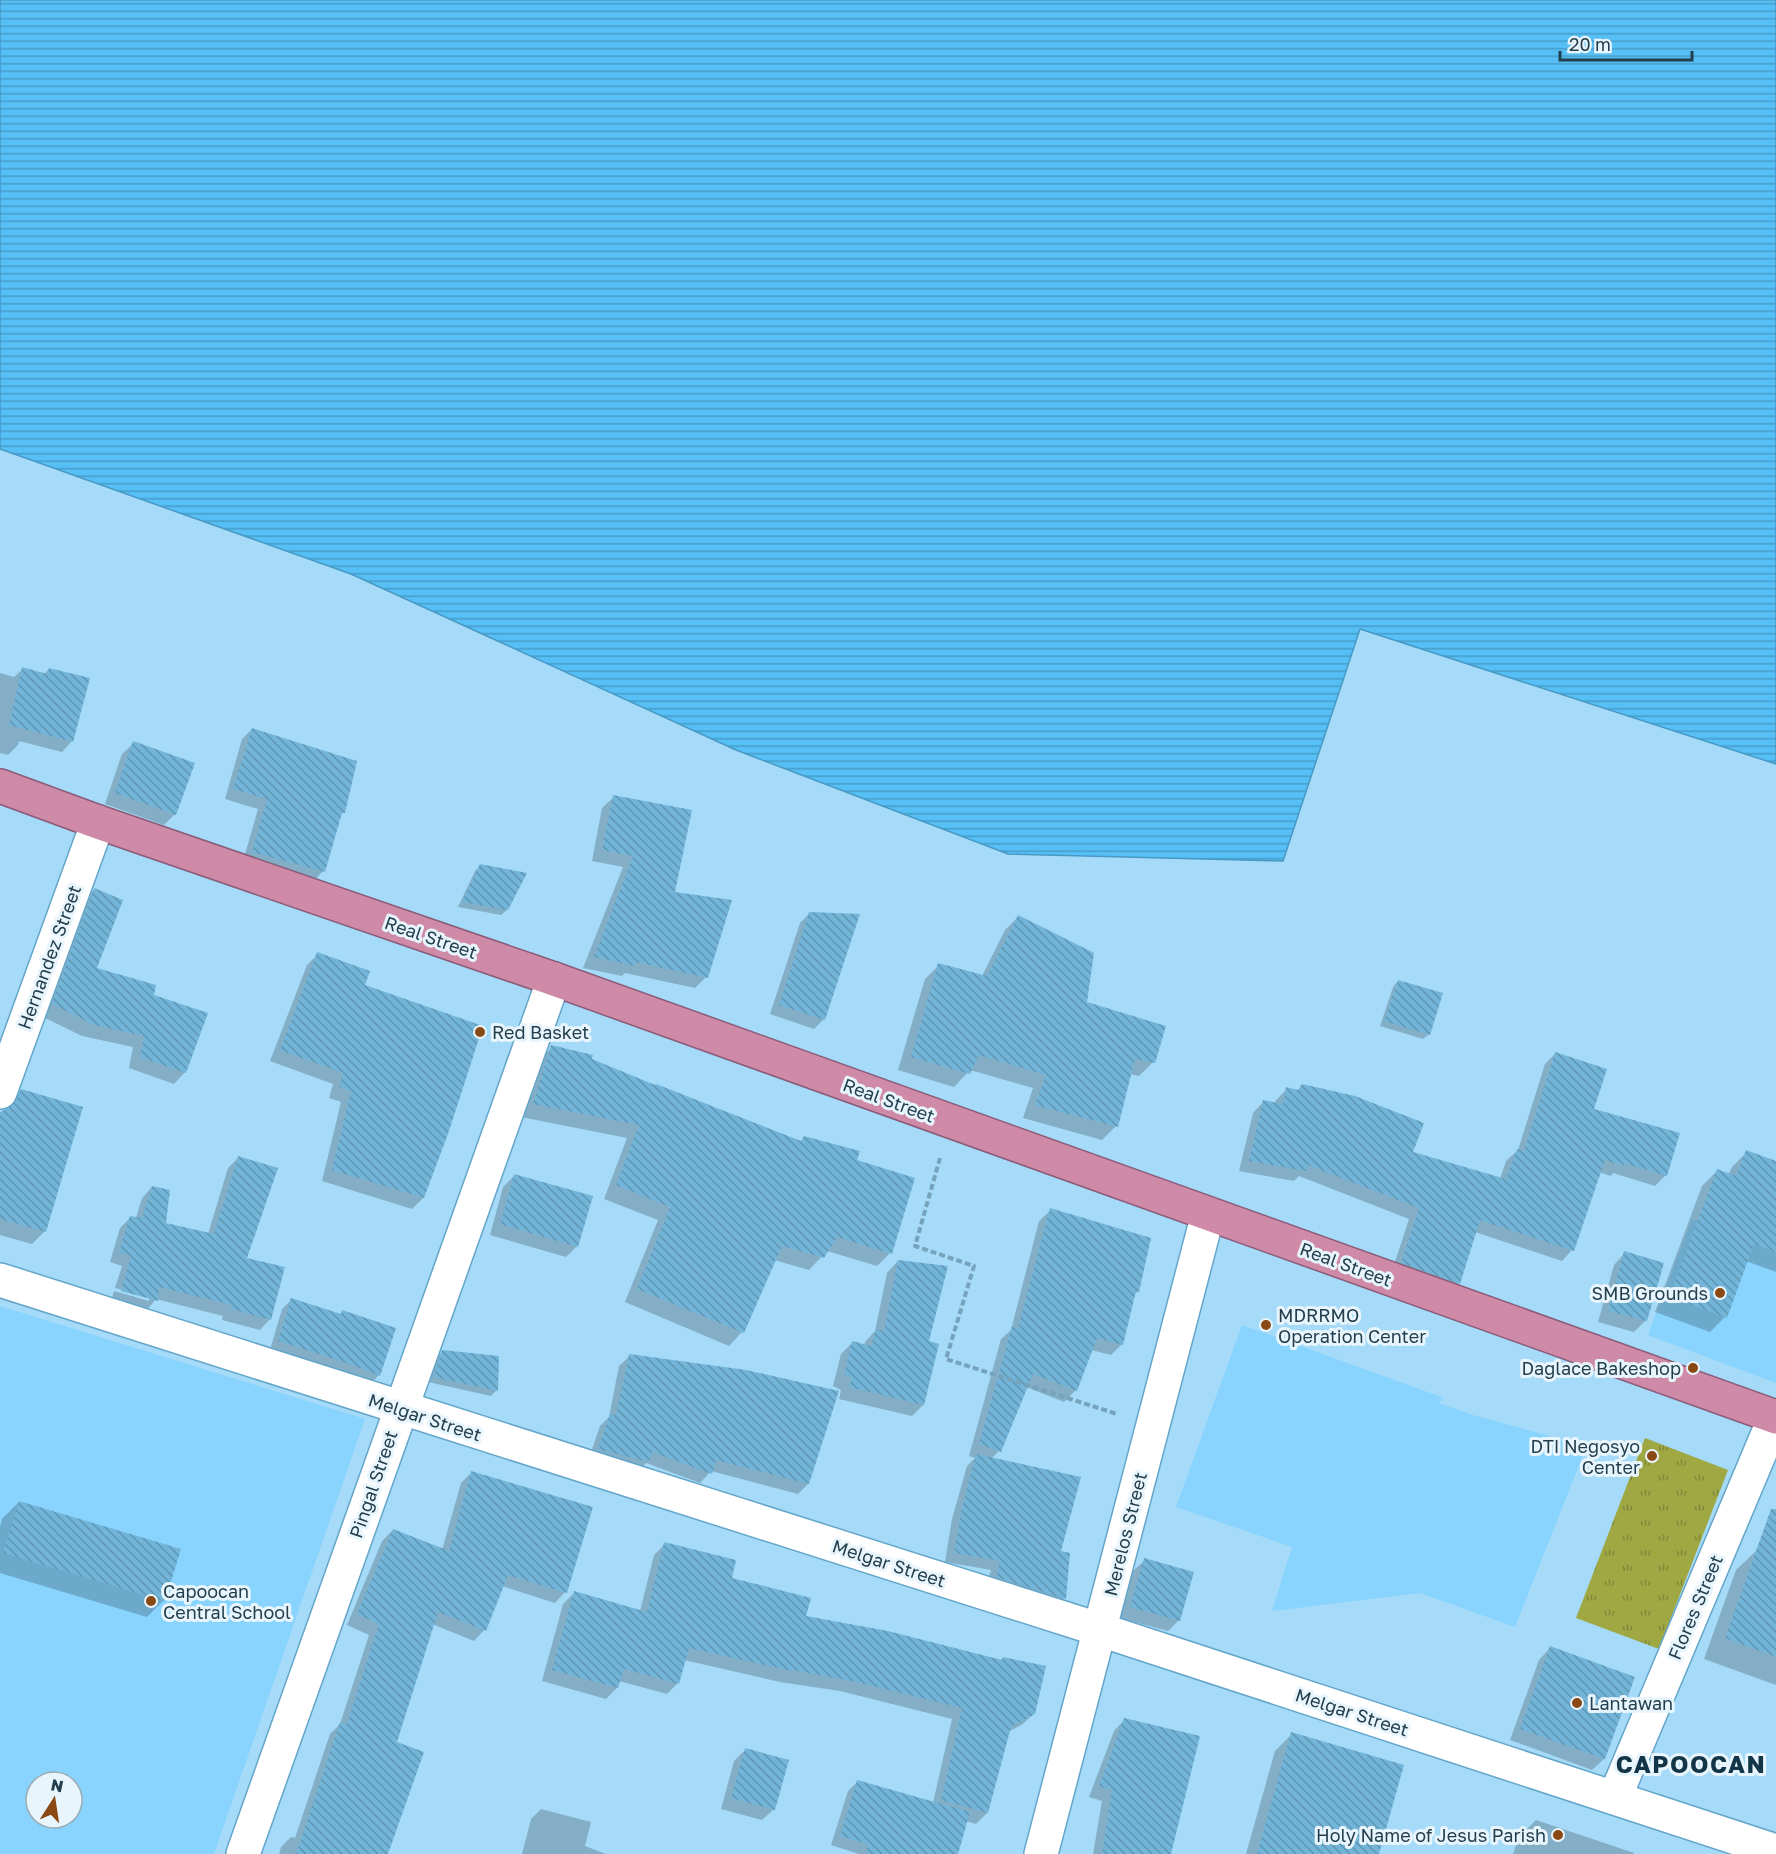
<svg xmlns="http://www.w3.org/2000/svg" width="1776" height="1854" viewBox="0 0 1776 1854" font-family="'Golos Text',sans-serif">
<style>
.built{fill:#88d4fe;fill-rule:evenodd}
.park{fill:url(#park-tufts)}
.water{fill:url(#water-rules);stroke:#4799c4;stroke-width:1.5}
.shadow{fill:#0003}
.building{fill:url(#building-back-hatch)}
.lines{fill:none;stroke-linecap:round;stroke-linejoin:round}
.minor-casing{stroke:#64a6ca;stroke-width:36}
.trunk-casing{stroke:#8a5c79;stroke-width:36}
.path{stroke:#76a3bb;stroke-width:4;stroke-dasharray:6 3;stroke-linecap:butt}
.minor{stroke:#fff;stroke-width:33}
.trunk{stroke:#ce8aa6;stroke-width:33}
.poi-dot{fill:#894814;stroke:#e8f5fc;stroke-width:2}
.labels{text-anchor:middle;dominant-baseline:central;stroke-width:6;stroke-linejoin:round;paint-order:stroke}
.street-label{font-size:18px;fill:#233f4e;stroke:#e8f5fc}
.poi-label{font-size:18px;fill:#233f4e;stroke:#e8f5fc;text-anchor:start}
.district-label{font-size:24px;font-weight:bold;letter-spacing:1.5px;fill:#123547;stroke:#e8f5fc}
</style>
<defs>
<pattern id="park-tufts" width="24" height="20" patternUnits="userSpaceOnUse" patternTransform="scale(1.5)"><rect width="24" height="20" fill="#9fa843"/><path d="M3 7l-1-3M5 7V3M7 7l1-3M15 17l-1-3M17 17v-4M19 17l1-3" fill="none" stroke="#818a3a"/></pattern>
<pattern id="water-rules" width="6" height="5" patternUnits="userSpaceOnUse" patternTransform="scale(1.5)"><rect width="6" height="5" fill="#56c0f6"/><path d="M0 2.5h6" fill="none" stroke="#479dc9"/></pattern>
<pattern id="building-back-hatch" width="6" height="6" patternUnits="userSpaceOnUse" patternTransform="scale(1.5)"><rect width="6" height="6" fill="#73b5d9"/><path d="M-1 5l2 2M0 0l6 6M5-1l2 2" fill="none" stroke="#5e95b2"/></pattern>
</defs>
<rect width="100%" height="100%" fill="#a5daf8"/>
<g class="built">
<path d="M 1692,1219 L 1776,1250 L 1776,1383 L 1648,1335 Z"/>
<path d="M 0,1306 L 365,1419 L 214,1854 L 0,1854 ZM 36,1782 L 72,1782 L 72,1818 L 36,1818 Z"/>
<path d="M 1242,1325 L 1444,1398 L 1439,1403 L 1473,1415 L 1546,1435 L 1585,1450 L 1515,1627 L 1420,1593 L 1272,1611 L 1292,1547 L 1176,1507 Z"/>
</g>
<path class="park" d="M 1645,1438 L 1728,1470 L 1659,1649 L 1576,1618 Z"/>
<path class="water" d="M 0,0 L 1776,0 L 1776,764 L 1360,629 L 1283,861 L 1008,854 L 736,750 L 351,574 L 0,449 Z"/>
<g class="shadow">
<path d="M 23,669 L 44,674 L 49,669 L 72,741 L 62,752 L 19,741 L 18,745 L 8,755 L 0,753 L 0,673 L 14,677 Z"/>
<path d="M 252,729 L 343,812 L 340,816 L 323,871 L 314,881 L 243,861 L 258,809 L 225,799 L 242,739 Z"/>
<path d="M 134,743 L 175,814 L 164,825 L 105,804 L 122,754 Z"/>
<path d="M 614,797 L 674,893 L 706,977 L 695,988 L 625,973 L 622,976 L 583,968 L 623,867 L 592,861 L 602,808 Z"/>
<path d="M 481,865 L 507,910 L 501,915 L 458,907 L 475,871 Z"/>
<path d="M 94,890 L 95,969 L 153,996 L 185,1072 L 174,1084 L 129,1068 L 133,1047 L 82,1036 L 41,1016 L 83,901 Z"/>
<path d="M 810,913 L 824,1019 L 814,1029 L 770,1014 L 800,923 Z"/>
<path d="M 1019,916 L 1085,1003 L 1153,1062 L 1139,1076 L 1129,1074 L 1116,1126 L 1102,1140 L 1023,1118 L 1033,1088 L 970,1070 L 954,1087 L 898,1070 L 925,979 L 939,965 L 982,976 L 1005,930 Z"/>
<path d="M 318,954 L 363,986 L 423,1198 L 412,1209 L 322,1181 L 341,1102 L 329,1098 L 333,1084 L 270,1061 L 307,965 Z"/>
<path d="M 1398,981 L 1429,1034 L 1423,1039 L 1380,1026 L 1393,987 Z"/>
<path d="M 552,1047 L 591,1059 L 655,1087 L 800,1142 L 804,1138 L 856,1161 L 890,1253 L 877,1266 L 827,1251 L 809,1270 L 774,1260 L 742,1332 L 729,1346 L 625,1302 L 658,1220 L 604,1199 L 627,1138 L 521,1117 L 539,1060 Z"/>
<path d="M 1555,1054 L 1592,1110 L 1666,1175 L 1655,1186 L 1613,1173 L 1611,1176 L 1599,1172 L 1572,1250 L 1562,1261 L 1475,1232 L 1458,1283 L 1447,1294 L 1391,1274 L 1409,1219 L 1299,1176 L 1294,1181 L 1239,1171 L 1253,1113 L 1263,1102 L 1275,1104 L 1276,1100 L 1287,1089 L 1411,1153 L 1500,1179 L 1506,1161 L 1518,1150 L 1545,1064 Z"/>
<path d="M 21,1091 L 45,1231 L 32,1244 L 0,1235 L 0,1113 L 5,1110 L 8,1104 Z"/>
<path d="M 1747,1152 L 1776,1162 L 1776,1272 L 1746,1261 L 1725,1317 L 1710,1332 L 1655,1312 L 1702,1186 L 1717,1171 L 1728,1175 L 1732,1167 Z"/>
<path d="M 238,1158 L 245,1259 L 270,1319 L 260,1330 L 222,1320 L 223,1316 L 156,1299 L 146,1311 L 111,1301 L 114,1291 L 149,1301 L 149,1297 L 115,1288 L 122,1266 L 110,1262 L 120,1228 L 131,1217 L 136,1218 L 142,1198 L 152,1187 L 165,1225 L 208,1234 L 228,1168 Z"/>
<path d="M 515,1175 L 577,1246 L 566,1257 L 490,1235 L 503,1187 Z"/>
<path d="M 1051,1210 L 1138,1291 L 1134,1295 L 1122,1344 L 1111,1355 L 1091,1350 L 1075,1391 L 1064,1402 L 1026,1387 L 999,1451 L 991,1459 L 1059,1552 L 1064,1598 L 1054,1608 L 986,1587 L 991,1570 L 945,1562 L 952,1519 L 967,1466 L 975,1458 L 969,1456 L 1001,1339 L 1011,1330 L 1039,1221 Z"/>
<path d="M 1625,1253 L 1646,1320 L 1634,1332 L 1598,1322 L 1614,1265 Z"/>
<path d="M 898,1261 L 927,1342 L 923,1405 L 912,1416 L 839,1399 L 841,1390 L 833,1386 L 841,1354 L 852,1343 L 864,1346 L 865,1342 L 875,1331 L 887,1273 Z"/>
<path d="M 291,1300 L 339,1315 L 342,1312 L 379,1375 L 370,1384 L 270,1350 L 282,1309 Z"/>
<path d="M 443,1352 L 498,1357 L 496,1391 L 491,1396 L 428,1382 L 437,1357 Z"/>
<path d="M 630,1356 L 808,1484 L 798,1494 L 711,1471 L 700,1483 L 646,1463 L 637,1472 L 589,1458 L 600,1426 L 609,1417 L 619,1366 Z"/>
<path d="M 472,1472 L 565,1592 L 555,1603 L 502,1586 L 484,1630 L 474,1641 L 432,1624 L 395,1743 L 386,1854 L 279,1854 L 281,1847 L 291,1837 L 295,1838 L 330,1734 L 340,1724 L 369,1635 L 347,1625 L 382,1541 L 393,1530 L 442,1550 L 461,1483 Z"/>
<path d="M 19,1502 L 164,1600 L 147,1617 L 0,1573 L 0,1527 L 2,1519 Z"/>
<path d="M 665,1544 L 804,1617 L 1000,1661 L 1003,1658 L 1034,1713 L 1023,1724 L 1008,1732 L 987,1813 L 976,1824 L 966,1821 L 956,1854 L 859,1854 L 831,1845 L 848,1791 L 858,1781 L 933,1803 L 952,1719 L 840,1691 L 780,1682 L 684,1660 L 678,1683 L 667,1694 L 619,1681 L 617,1688 L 606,1699 L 542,1681 L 563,1604 L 574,1593 L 640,1611 L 654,1555 Z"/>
<path d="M 1758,1549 L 1776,1556 L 1776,1685 L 1704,1659 L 1736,1570 Z"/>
<path d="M 1145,1560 L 1179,1620 L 1168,1631 L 1120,1618 L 1133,1571 Z"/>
<path d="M 1550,1648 L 1633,1678 L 1604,1759 L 1592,1770 L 1510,1740 L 1539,1660 Z"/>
<path d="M 1125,1719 L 1170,1854 L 1093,1854 L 1102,1801 L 1089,1797 L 1114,1731 Z"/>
<path d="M 1292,1734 L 1378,1854 L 1246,1854 L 1275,1751 Z"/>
<path d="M 745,1750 L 774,1809 L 762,1820 L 721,1809 L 734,1761 Z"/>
<path d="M 541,1809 L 591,1822 L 585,1846 L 606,1854 L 522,1854 L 531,1819 Z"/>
<path d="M 1536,1820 L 1634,1853 L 1634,1854 L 1513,1854 L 1519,1837 Z"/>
</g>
<g class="building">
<path d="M 22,667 L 47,674 L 49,668 L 90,678 L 73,742 L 9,725 Z"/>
<path d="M 252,728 L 357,761 L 345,813 L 342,813 L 325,872 L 252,852 L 267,799 L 233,789 Z"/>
<path d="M 133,741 L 195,763 L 176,815 L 115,793 Z"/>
<path d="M 613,795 L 692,810 L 675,892 L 732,900 L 708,978 L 636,962 L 635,966 L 594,957 L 633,856 L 602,850 Z"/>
<path d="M 480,864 L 527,873 L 508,910 L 462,902 Z"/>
<path d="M 94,888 L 123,900 L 97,968 L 156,985 L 154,995 L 208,1013 L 186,1073 L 140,1057 L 144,1036 L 94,1025 L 52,1004 Z"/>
<path d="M 809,912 L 860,914 L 825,1020 L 779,1005 Z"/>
<path d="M 1018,915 L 1094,953 L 1087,1002 L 1166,1026 L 1155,1063 L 1135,1059 L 1118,1127 L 1035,1105 L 1046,1075 L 979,1055 L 970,1074 L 911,1057 L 938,963 L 987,976 Z"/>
<path d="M 317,952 L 370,971 L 365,985 L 483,1026 L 449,1131 L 424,1198 L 332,1170 L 351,1091 L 339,1087 L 343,1073 L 280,1050 Z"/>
<path d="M 1398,980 L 1443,993 L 1430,1035 L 1384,1021 Z"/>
<path d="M 551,1045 L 593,1055 L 592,1059 L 655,1085 L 656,1084 L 801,1141 L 804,1136 L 860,1151 L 857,1160 L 915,1178 L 892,1254 L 837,1237 L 824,1258 L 782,1246 L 744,1333 L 637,1289 L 670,1207 L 616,1185 L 639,1125 L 533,1104 Z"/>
<path d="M 1555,1052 L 1607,1069 L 1594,1109 L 1680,1133 L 1667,1176 L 1624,1163 L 1623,1166 L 1605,1160 L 1574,1251 L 1480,1220 L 1460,1284 L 1401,1263 L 1419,1208 L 1308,1165 L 1306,1171 L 1249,1161 L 1263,1100 L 1283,1104 L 1286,1087 L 1298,1090 L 1302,1084 L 1355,1096 L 1424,1123 L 1413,1152 L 1506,1179 L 1517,1149 L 1524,1151 Z"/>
<path d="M 21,1089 L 83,1107 L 46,1232 L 0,1219 L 0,1112 L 12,1106 Z"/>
<path d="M 1746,1150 L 1776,1161 L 1776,1252 L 1754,1244 L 1727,1318 L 1669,1297 L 1717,1169 L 1736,1176 Z"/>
<path d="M 238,1156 L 278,1168 L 247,1258 L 285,1267 L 271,1320 L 231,1309 L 232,1305 L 159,1287 L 158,1301 L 121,1291 L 131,1256 L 119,1252 L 130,1216 L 142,1218 L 152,1186 L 170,1190 L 166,1223 L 214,1234 Z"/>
<path d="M 514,1174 L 593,1196 L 578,1247 L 500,1224 Z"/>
<path d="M 1050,1208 L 1151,1238 L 1139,1292 L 1136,1291 L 1123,1345 L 1097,1338 L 1077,1391 L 1033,1374 L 1001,1452 L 979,1444 L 1012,1326 L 1018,1328 Z"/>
<path d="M 1624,1251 L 1664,1263 L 1647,1321 L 1608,1311 Z"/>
<path d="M 898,1260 L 948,1266 L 929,1341 L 939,1344 L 924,1405 L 849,1387 L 852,1378 L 844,1375 L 852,1341 L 871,1346 L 876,1329 L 884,1331 Z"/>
<path d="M 291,1298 L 341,1314 L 342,1310 L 396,1328 L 380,1376 L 350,1364 L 278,1341 Z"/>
<path d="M 442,1350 L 499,1356 L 498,1391 L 433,1377 Z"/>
<path d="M 629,1354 L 746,1370 L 839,1391 L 809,1484 L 716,1460 L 712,1474 L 652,1452 L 649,1462 L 598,1449 L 610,1414 L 616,1415 Z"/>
<path d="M 976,1454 L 1081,1477 L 1061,1551 L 1070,1553 L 1066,1599 L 996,1577 L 1000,1561 L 954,1553 L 962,1508 Z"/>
<path d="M 471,1471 L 593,1507 L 567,1593 L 508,1575 L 486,1631 L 438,1612 L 397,1742 L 424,1752 L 388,1854 L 296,1854 L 340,1722 L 347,1724 L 379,1624 L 357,1614 L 393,1529 L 449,1551 Z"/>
<path d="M 19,1501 L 181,1549 L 165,1601 L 3,1553 Z"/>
<path d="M 1771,1509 L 1776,1509 L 1776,1657 L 1725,1638 Z"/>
<path d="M 664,1542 L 736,1560 L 732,1578 L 811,1598 L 806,1616 L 888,1631 L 1002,1660 L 1003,1657 L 1046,1666 L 1035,1714 L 1011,1727 L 988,1813 L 941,1800 L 962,1708 L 852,1681 L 792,1670 L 792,1671 L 689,1648 L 679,1684 L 624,1669 L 618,1688 L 552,1670 L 574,1591 L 647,1612 Z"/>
<path d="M 1144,1558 L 1194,1572 L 1180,1621 L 1130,1607 Z"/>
<path d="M 1550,1646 L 1635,1677 L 1605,1759 L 1520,1729 Z"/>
<path d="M 1124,1718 L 1200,1736 L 1171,1854 L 1102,1854 L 1112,1790 L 1099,1786 Z"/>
<path d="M 1291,1732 L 1404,1765 L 1379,1854 L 1257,1854 Z"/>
<path d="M 745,1748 L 789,1760 L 775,1810 L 731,1798 Z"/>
<path d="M 857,1780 L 970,1812 L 958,1854 L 866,1854 L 868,1844 L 840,1836 Z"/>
</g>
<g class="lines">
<defs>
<g id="minor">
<path d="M 0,1092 L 98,822"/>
<path d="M 0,1280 L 1101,1630 L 1776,1851"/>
<path d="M 1615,1797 L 1775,1417"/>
<path d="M 243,1854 L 554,979"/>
<path d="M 1041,1854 L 1208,1214"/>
</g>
<path id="trunk" d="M 0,786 L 98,822 L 554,979 L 1776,1417"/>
</defs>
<use href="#minor" class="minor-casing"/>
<use href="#trunk" class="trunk-casing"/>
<path class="path" d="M 940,1158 L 915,1246 L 974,1266 L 946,1359 L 1117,1414"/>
<use href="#minor" class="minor"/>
<use href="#trunk" class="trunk"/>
</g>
<g class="poi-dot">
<circle cx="480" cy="1032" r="6"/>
<circle cx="1720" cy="1293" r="6"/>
<circle cx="1266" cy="1325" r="6"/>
<circle cx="1693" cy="1368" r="6"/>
<circle cx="1652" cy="1456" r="6"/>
<circle cx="151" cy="1601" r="6"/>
<circle cx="1577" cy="1703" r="6"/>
<circle cx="1558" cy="1835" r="6"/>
</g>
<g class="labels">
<g class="street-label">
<text transform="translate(431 937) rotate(19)">Real Street</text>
<text transform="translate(49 957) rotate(-70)">Hernandez Street</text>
<text transform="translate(889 1100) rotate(20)">Real Street</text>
<text transform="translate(1346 1264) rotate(20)">Real Street</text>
<text transform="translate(425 1417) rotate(18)">Melgar Street</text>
<text transform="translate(373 1484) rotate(-71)">Pingal Street</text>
<text transform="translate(1125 1534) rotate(-76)">Merelos Street</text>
<text transform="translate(889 1563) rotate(18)">Melgar Street</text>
<text transform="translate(1695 1607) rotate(-67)">Flores Street</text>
<text transform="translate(1352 1712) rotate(18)">Melgar Street</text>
</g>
<g class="poi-label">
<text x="492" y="1032">Red Basket</text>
<text x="1708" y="1293" text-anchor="end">SMB Grounds</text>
<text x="1278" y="1315">MDRRMO<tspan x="1278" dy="21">Operation Center</tspan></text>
<text x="1681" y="1368" text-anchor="end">Daglace Bakeshop</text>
<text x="1640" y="1446" text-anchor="end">DTI Negosyo<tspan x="1640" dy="21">Center</tspan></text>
<text x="163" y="1591">Capoocan<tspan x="163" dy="21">Central School</tspan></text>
<text x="1589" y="1703">Lantawan</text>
<text x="1546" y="1835" text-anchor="end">Holy Name of Jesus Parish</text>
</g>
<g class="district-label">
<text x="1691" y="1763">CAPOOCAN</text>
</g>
</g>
<g transform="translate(54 1800) rotate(12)"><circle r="28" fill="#e8f5fc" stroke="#99acb6" stroke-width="1.5"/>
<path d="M0-4.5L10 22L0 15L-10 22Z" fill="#894814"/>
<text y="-9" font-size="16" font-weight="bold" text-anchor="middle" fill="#233f4e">N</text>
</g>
<path d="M1560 51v9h132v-9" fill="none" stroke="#233f4e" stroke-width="3"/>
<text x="1569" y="51" font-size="18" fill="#233f4e" stroke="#e8f5fc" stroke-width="4.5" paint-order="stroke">20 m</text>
</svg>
